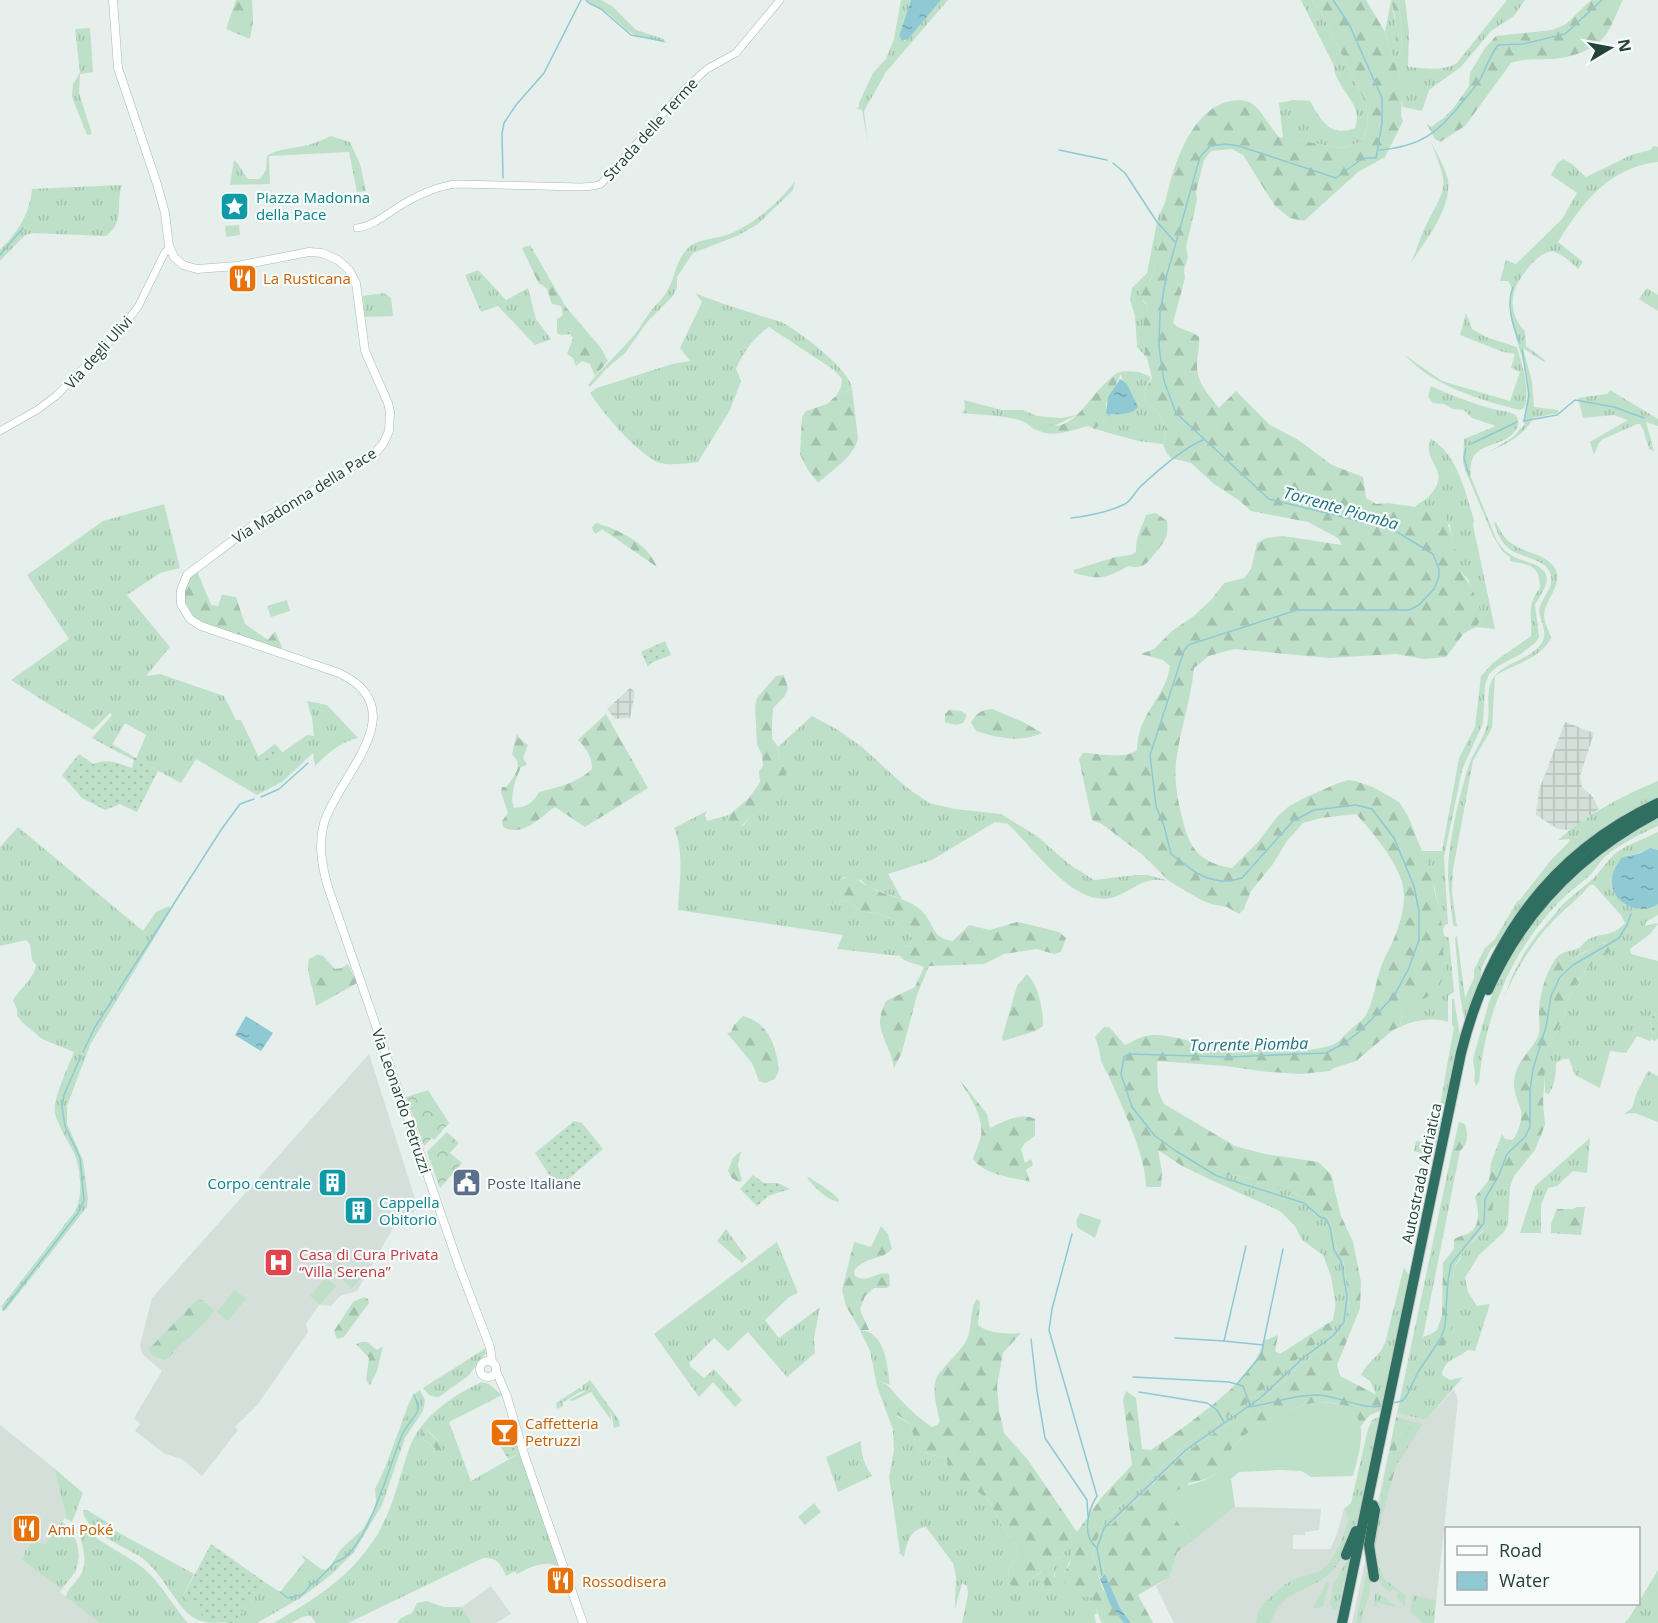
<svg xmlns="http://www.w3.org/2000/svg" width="1658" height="1623" viewBox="0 0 1658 1623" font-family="'Open Sans',sans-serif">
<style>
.built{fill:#d4dfda}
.industrial{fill:url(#industrial-grid)}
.grass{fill:url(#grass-tufts);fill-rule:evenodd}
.forest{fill:url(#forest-firs)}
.park{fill:url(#park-crowns)}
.garden{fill:url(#garden-dots)}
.pitch{fill:#bfe0c8}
.water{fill:url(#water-ripples)}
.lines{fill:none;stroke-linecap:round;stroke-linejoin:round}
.stream{stroke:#8ec9d4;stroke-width:1.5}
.tertiary-casing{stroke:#a8b8b2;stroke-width:8}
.secondary-casing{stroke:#a4bbb3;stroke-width:9}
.motorway-casing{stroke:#c2cac8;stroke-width:12}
.tertiary{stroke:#fff;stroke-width:7}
.secondary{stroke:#fff;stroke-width:8}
.motorway{stroke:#2f6f62;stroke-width:10}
.labels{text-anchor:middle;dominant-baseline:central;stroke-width:4.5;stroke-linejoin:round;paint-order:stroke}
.street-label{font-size:15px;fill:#24423a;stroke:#f7fbf9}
.culture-label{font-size:15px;fill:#0d838f;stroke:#f7fbf9;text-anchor:start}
.food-label{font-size:15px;fill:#c56008;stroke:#f7fbf9;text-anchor:start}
.service-label{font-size:15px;fill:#4e5e75;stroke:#f7fbf9;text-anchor:start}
.health-label{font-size:15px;fill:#be3a42;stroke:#f7fbf9;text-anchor:start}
.water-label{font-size:16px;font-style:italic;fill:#1c6f80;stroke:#f7fbf9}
</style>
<defs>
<pattern id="industrial-grid" width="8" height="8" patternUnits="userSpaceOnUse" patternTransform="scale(1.5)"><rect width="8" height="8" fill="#d4dfda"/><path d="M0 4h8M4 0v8" fill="none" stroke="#b6c1bc"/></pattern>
<pattern id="grass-tufts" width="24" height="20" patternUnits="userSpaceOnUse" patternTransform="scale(1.5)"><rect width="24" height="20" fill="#bfe0c8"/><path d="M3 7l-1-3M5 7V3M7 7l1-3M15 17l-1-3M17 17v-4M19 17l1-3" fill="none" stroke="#a4c1ad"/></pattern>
<pattern id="forest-firs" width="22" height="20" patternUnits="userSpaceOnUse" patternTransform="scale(1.5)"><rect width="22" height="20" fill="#bfe0c8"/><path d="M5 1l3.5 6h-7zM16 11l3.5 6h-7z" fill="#a4c1ad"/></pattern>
<pattern id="park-crowns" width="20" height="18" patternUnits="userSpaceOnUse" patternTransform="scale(1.5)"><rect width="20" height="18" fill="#bfe0c8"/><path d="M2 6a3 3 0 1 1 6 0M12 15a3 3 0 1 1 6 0" fill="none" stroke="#a4c1ad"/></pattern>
<pattern id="garden-dots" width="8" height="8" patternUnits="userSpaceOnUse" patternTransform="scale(1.5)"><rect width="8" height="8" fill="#bfe0c8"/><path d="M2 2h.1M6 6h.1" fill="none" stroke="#a4c1ad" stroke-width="1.8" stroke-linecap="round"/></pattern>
<pattern id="water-ripples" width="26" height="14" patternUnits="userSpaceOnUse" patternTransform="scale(1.5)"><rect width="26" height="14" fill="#8ec9d4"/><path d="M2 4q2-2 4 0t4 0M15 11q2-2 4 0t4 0" fill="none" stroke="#74a5ad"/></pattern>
</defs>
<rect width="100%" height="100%" fill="#e6efeb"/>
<g class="built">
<path d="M 369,1054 L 418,1208 L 393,1228 L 357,1291 L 340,1296 L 331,1306 L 319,1305 L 306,1324 L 308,1332 L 258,1404 L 235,1427 L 238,1430 L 202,1476 L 182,1459 L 165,1454 L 135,1431 L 140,1424 L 134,1418 L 162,1371 L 142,1354 L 140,1345 L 152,1298 Z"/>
<path d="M 1454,1389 L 1458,1400 L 1434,1620 L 1431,1623 L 1352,1623 L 1397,1413 L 1426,1420 Z"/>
<path d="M 0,1425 L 54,1468 L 66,1516 L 62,1522 L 72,1532 L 79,1556 L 76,1571 L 60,1592 L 99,1623 L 0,1623 Z"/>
<path d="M 1235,1507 L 1321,1509 L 1319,1530 L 1305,1532 L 1305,1535 L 1293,1535 L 1293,1549 L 1330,1549 L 1337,1534 L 1344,1509 L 1357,1532 L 1338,1623 L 1174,1623 L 1156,1586 L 1170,1577 L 1177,1552 Z"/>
<path d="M 491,1586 L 511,1614 L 496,1623 L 472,1623 L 462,1607 Z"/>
</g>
<g class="industrial">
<path d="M 630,688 L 635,692 L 630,718 L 615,719 L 607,709 Z"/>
<path d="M 1565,722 L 1594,733 L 1580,776 L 1582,787 L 1592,796 L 1599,809 L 1570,830 L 1558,829 L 1536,815 L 1539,790 Z"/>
</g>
<g class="grass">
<path d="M 586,0 L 601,0 L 612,6 L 636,30 L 664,39 L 666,43 L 637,36 L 628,31 L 609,14 Z"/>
<path d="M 901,0 L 911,0 L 899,36 L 902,41 L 905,41 L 941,0 L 948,0 L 886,72 L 864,111 L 868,144 L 862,110 L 856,108 L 859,107 L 859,103 L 873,73 L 886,59 L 894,39 Z"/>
<path d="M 1301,0 L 1311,0 L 1320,10 L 1366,104 L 1368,124 L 1362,142 L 1342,148 L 1283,138 L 1279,103 L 1293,100 L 1310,101 C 1321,120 1330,138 1355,128 C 1365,104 1335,89 1334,66 Z"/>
<path d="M 1391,0 L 1402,56 L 1401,21 L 1398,0 L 1405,0 L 1409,33 L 1408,67 C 1425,68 1442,72 1457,63 L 1507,0 L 1525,0 L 1514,16 L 1491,31 L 1461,67 L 1429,90 L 1422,111 L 1403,107 L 1399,76 L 1385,32 Z"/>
<path d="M 90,28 L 93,72 L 80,74 L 79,93 L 92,134 L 87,135 L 72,97 L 73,84 L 80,72 L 75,29 Z"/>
<path d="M 331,136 L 350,142 L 360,164 L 366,191 L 357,192 L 349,152 L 269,156 L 270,184 L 230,185 L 234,160 C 241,165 242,173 248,179 L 260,179 L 266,170 L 267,156 C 275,149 297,148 308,145 C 316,143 323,139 331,136 Z"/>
<path d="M 1431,142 C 1437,154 1445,167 1448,180 C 1452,208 1425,242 1410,264 C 1417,251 1420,237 1426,225 C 1449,182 1448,187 1431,142 Z"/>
<path d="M 1654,146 L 1658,147 L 1658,162 C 1609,167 1582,203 1558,242 L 1583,262 L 1578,269 C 1572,263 1563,255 1555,252 C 1540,247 1517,280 1514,292 C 1510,306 1515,322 1525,331 L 1526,346 L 1545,360 L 1544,362 L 1523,348 L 1532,382 L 1534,407 L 1558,410 L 1558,413 L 1533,418 C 1523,438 1504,444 1486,454 L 1513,437 L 1524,425 C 1524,410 1530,396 1527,379 C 1523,352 1504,315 1512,288 L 1508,281 L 1500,281 L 1506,260 L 1516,264 L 1562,219 L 1577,193 L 1551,175 L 1557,164 L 1563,159 L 1572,164 L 1586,177 L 1631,155 L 1650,150 Z"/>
<path d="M 795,181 L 793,190 L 758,224 L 737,236 L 693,253 L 677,277 L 677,288 L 672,297 L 648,321 L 625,353 L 606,369 L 590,387 L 588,385 C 603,367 620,352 635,334 C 641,327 645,318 651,311 C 655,305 662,300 666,293 C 675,280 675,261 688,248 C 697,239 715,239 727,235 C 753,225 779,203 795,181 Z"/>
<path d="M 122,185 C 115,205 126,221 106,236 L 32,233 L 25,235 L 0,261 L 0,250 C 17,233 30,214 32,189 Z"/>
<path d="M 1167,199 L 1154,270 C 1150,281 1145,289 1143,301 L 1148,306 C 1144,328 1141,337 1148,359 L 1137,347 L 1135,316 L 1130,300 L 1132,288 L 1147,273 L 1158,217 Z"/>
<path d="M 478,270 L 506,300 L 528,288 L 536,319 L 551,339 L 535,345 L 498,306 L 481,312 L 465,275 Z"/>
<path d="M 1647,288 L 1658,295 L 1658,311 L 1639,299 Z"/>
<path d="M 384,293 L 391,298 L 393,316 L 365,317 L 363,296 Z"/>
<path d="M 695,293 C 714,301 733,307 752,313 C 762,317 774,319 783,323 C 800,332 852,371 852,389 L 836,396 L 841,387 L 842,379 L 834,370 L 769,327 C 753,338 744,351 736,369 L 741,381 L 730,410 L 698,462 C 686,463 671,466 660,463 C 638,455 602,412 590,393 L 597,388 L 672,364 L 690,361 L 680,348 L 702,302 Z"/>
<path d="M 1466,313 L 1472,329 L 1486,337 L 1517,347 C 1522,365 1531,390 1524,408 L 1520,410 C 1482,401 1431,385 1405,355 L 1442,381 L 1510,401 L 1520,372 L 1511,368 L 1515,354 L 1503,352 L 1460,335 Z"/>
<path d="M 1124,371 L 1139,372 L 1151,377 L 1144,391 L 1146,402 C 1161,412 1170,426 1163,444 L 1138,441 L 1095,429 L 1105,420 L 1106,414 L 1129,413 L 1121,374 L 1106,382 L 1117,373 Z"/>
<path d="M 1431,386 C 1453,396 1474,404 1497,410 C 1503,411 1510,411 1515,415 C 1519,419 1519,424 1517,428 C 1504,452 1466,437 1471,477 L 1497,541 L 1505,551 L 1514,557 L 1538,566 L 1545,572 L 1547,579 L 1545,587 L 1535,605 L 1539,637 L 1536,642 L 1521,654 L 1498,666 L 1489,674 L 1485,685 L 1483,723 L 1462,770 L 1444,857 L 1448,924 L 1445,925 L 1442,931 L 1435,889 L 1421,851 L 1442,851 L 1459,758 L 1475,727 L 1481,676 L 1494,662 L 1531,636 C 1533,616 1525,608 1540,588 C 1540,565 1530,565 1510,561 L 1510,557 L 1503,552 L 1493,536 L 1466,472 L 1463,463 L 1464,439 L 1496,426 L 1472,418 L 1464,410 L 1453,409 L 1444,404 L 1433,403 L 1428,397 Z"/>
<path d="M 1610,390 L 1658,419 L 1658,426 L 1646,422 L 1654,451 L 1649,449 L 1643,429 L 1640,424 L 1637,424 L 1603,439 L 1599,443 L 1594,455 L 1590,442 L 1628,420 L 1614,415 L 1583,418 L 1578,398 L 1607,394 Z"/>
<path d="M 964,400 L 1002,410 L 1023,410 L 1037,416 L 1061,418 L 1077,415 L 1054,426 L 1035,428 L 1038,431 C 1031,429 1029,423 1022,421 C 1003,415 982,415 962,413 L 965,408 Z"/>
<path d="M 1431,439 C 1458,455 1465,492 1474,520 L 1473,525 L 1495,629 L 1476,627 L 1482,618 L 1468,579 L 1458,569 C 1457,554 1451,540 1450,525 L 1415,506 C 1419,503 1424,501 1427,498 C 1429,497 1433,491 1434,490 C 1449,468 1421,461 1431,439 Z"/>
<path d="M 164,504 L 180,568 L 160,573 L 127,595 L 170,647 L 146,676 L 160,674 L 224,696 L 236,720 L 241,720 L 263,766 L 307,735 L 314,736 L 312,718 L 307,701 L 327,705 L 358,738 C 340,742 328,753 315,766 L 313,753 L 282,782 L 257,795 L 196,759 L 181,783 L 136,759 L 146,735 L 125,723 L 110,748 L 92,738 L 112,715 L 110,713 L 93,730 L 47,703 L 11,680 L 69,639 L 27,575 L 103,521 Z"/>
<path d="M 1496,522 C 1510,558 1541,547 1554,567 C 1565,583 1545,599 1544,615 C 1544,622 1549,631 1551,638 C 1540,660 1514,663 1495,676 L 1492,728 L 1473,761 L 1453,870 L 1452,892 L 1457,927 L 1453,925 C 1451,903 1446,878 1449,856 C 1452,828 1459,798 1467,771 C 1471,755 1483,741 1487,725 C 1491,710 1485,694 1492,680 C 1501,662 1540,658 1544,637 C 1546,627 1537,616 1540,606 C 1544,595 1553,588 1551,576 C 1547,557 1519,559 1507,547 C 1500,540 1497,532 1494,523 Z"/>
<path d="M 812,716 L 838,730 L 862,747 L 906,787 L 929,803 L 955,809 L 1001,814 L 1038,837 L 1069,864 L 1094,880 L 1135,875 L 1148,875 L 1169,881 C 1141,877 1140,887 1117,896 C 1077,913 1034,848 1008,824 L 995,822 L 932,860 L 888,874 L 902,899 L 868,887 L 861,880 L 844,877 L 825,894 L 827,905 C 855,893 847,908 866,912 C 869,913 873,912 876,913 C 889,915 903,927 912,937 L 911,946 L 903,947 L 899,951 L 899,956 L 837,949 L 843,935 L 678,910 C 679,884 685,853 674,828 L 707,811 L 705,815 L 707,821 L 729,815 L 726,821 L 743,826 L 751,816 L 766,807 L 784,766 L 779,757 L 778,747 Z"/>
<path d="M 1658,781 L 1658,798 L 1643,805 L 1589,839 L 1541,884 L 1517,913 L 1497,944 L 1491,949 L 1481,969 L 1481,979 L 1465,1024 L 1460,995 L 1455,938 L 1457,936 L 1465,998 L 1474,978 L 1474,970 L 1485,948 L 1495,939 L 1518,900 L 1519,901 L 1551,860 L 1570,841 L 1569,839 L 1558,840 C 1588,814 1621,796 1658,781 Z"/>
<path d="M 1658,816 L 1658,826 C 1641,834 1621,843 1606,856 C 1599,862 1595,871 1588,877 C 1579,885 1569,892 1560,901 C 1512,950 1485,1014 1479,1082 L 1476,1086 L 1474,1080 L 1475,1074 L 1473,1059 L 1489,1002 L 1503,968 L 1537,915 L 1584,864 Z"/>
<path d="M 18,827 L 143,931 L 156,912 L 169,906 L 171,910 L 90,1045 L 67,1106 L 67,1124 L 83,1160 L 88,1198 L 87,1207 L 5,1311 L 1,1307 L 76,1210 C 83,1194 81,1168 73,1151 C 67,1139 59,1127 55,1114 C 52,1099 69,1066 74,1052 L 42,1039 L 22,1022 L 17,1016 L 17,1009 L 13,1000 C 20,989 35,977 36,965 L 32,960 L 30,944 L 26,940 L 0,946 L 0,847 Z"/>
<path d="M 1658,832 L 1658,850 L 1650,848 C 1641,854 1631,854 1622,859 L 1623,903 C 1634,909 1647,912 1658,904 L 1658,915 L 1646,922 L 1645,926 L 1656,923 L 1658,924 L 1650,934 L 1630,949 L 1631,954 L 1658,961 L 1658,1010 L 1650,1020 L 1653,1035 L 1650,1041 L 1637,1036 L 1626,1053 L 1610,1051 L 1600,1088 L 1575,1075 L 1569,1059 L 1563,1059 L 1556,1063 C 1556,1075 1555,1084 1549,1094 L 1545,1093 L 1544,1060 L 1546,1051 L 1564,1015 L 1567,1003 L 1578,979 L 1592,964 L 1611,951 L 1605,942 L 1584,952 L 1570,961 L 1557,957 C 1564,950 1571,952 1579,948 C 1581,947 1584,942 1586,941 C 1598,932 1612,938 1625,923 L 1621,915 L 1594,885 L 1590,885 C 1579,898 1565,909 1553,921 C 1531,944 1515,972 1503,1000 L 1513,974 L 1524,953 L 1536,936 L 1564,903 L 1594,878 L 1614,854 L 1627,846 Z"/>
<path d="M 1443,935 L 1449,938 L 1454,992 L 1448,996 L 1448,1022 C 1434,1017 1414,1020 1400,1027 L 1402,1013 L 1407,1004 L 1426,998 L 1443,951 Z"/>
<path d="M 1452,999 L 1454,999 L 1461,1041 L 1436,1158 L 1414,1151 L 1416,1141 L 1429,1144 L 1432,1129 L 1436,1128 L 1454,1027 L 1452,1025 Z"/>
<path d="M 1648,1071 L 1658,1076 L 1658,1122 L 1635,1113 L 1624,1114 L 1632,1108 L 1637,1092 Z"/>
<path d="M 1590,1138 L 1587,1173 L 1573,1171 L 1557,1186 L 1548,1188 L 1541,1205 L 1541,1233 L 1520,1233 L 1535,1186 Z"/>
<path d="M 1460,1151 L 1423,1337 L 1431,1334 L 1431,1350 L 1452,1319 L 1454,1268 L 1461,1258 L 1462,1253 C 1467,1248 1486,1228 1489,1224 C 1497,1209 1484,1186 1510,1187 L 1508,1224 L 1504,1232 L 1479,1255 L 1465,1278 L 1468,1292 L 1477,1306 L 1490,1304 L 1475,1351 L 1468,1350 C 1457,1359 1444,1359 1442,1375 L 1450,1380 L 1463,1377 L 1426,1420 L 1397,1413 L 1451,1156 Z"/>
<path d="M 1231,1175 C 1253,1179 1279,1183 1298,1195 C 1309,1201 1317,1211 1329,1217 L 1338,1252 L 1344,1264 L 1347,1289 L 1349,1309 L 1339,1333 L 1249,1410 L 1185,1453 L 1115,1521 C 1097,1541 1099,1549 1105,1574 L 1100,1579 L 1092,1553 L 1104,1521 L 1191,1440 L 1246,1404 L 1310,1348 L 1332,1331 L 1338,1319 L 1331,1276 L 1323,1255 L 1302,1240 L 1295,1226 L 1280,1211 L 1209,1179 Z"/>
<path d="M 1080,1213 L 1101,1220 L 1095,1238 L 1078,1228 L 1076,1222 Z"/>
<path d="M 726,1229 L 747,1258 L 742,1263 L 717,1241 Z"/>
<path d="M 777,1242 L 798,1293 L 789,1297 L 765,1320 L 779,1338 L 820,1307 L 814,1338 L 815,1353 L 787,1377 L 748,1332 L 728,1351 L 714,1338 L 689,1363 L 690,1366 L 704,1378 L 714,1369 L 742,1400 L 735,1407 L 713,1382 L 699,1397 L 654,1334 Z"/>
<path d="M 1404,1267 L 1411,1279 L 1383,1410 L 1370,1381 L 1361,1375 C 1367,1362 1380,1356 1385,1343 Z"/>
<path d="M 860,1330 C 886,1332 887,1365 890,1385 L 879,1381 L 898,1417 L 910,1424 L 918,1451 L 947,1459 L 972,1487 L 987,1498 L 1001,1524 L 1017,1547 L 1019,1556 C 1005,1568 1005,1580 1017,1594 L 1032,1578 L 1042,1572 L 1055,1577 L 1053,1566 L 1056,1558 L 1062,1557 L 1069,1539 L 1073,1544 C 1073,1555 1069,1563 1064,1573 L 1075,1597 L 1091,1596 L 1096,1605 L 1097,1614 L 1094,1614 L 1096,1623 L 962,1623 L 968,1594 L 967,1586 L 962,1583 L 955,1609 L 956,1576 L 953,1563 L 926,1527 C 910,1529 907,1542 904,1557 L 898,1552 L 900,1552 L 889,1477 L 894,1450 L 893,1430 L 877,1386 L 870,1351 Z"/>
<path d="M 486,1348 L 486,1353 L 468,1376 L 439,1397 L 435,1397 L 429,1395 L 423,1388 Z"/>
<path d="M 590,1380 L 619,1420 L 620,1426 L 614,1428 L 611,1413 L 593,1389 L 580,1392 L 562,1403 L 563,1406 L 557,1409 L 556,1403 L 579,1388 L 581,1390 L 583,1388 L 582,1386 Z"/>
<path d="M 482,1382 L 489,1384 L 502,1395 L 449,1422 L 471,1481 L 520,1453 L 559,1567 C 547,1559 529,1567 517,1574 L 515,1571 L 506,1576 C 501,1564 497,1557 483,1558 L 348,1623 L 316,1623 L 311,1616 C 302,1615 299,1620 291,1623 C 287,1623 278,1623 274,1623 C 316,1598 350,1578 377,1535 C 393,1508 399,1478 409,1449 C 421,1416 452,1396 482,1382 ZM 426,1428 L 438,1441 L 440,1452 L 423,1439 Z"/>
<path d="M 420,1390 L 425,1400 L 423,1411 L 405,1438 L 382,1505 L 354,1552 L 331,1575 L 302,1597 L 257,1623 L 233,1623 L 266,1583 L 280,1592 L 305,1561 L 301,1554 L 321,1569 L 326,1570 L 330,1567 L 341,1549 L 363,1529 L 375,1508 L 376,1500 L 375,1489 L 385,1468 L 409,1403 L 413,1395 Z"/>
<path d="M 1383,1415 C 1373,1459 1362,1528 1338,1564 C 1320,1592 1281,1586 1271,1623 L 1256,1623 L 1258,1611 L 1263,1604 L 1284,1585 L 1299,1577 L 1318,1572 L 1329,1563 L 1340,1545 L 1349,1519 L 1344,1509 L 1351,1503 L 1368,1429 L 1372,1420 Z"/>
<path d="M 1409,1426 L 1420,1428 L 1398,1463 L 1397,1462 C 1396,1448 1396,1434 1409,1426 Z"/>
<path d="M 861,1441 C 861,1455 864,1464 872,1476 L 838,1492 L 826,1457 Z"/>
<path d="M 54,1468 L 83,1493 L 72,1522 L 65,1518 L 66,1516 Z"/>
<path d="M 83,1510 L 87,1510 L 115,1527 L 114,1530 L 194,1574 L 183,1596 L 217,1622 L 222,1623 C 210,1623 201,1623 191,1616 C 171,1599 162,1571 139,1556 C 123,1546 84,1531 83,1510 Z"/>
<path d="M 62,1522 C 85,1541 84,1572 60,1588 L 22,1560 L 25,1555 L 25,1550 L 28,1550 L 30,1544 L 41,1542 L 45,1544 Z"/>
<path d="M 1375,1527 L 1378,1531 C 1377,1542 1373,1555 1378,1566 C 1381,1571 1383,1573 1384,1579 L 1405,1595 L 1405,1607 L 1396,1596 L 1398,1593 L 1393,1589 L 1390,1592 C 1368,1577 1374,1551 1375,1527 Z"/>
<path d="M 84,1528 C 100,1543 121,1552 139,1565 C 159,1579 172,1605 188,1623 L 99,1623 L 66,1597 C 67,1590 72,1586 77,1580 C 90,1565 83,1550 79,1532 L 80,1529 Z"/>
<path d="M 1350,1556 L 1337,1610 L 1333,1609 L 1330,1604 L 1334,1583 Z"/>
<path d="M 1369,1561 C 1375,1587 1367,1599 1361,1623 L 1356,1623 Z"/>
<path d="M 1658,1570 L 1658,1623 L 1624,1623 L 1629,1618 Z"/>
<path d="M 1327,1582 L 1329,1584 L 1323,1606 L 1317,1609 L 1313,1607 Z"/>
<path d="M 1377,1592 L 1396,1607 L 1378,1603 L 1374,1609 L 1375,1593 Z"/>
<path d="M 1413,1595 L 1436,1600 L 1434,1623 L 1423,1623 L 1410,1611 Z"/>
<path d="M 426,1601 L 444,1607 L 462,1607 L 472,1623 L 397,1623 L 401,1618 L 412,1613 L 417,1603 Z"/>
</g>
<g class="forest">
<path d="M 236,0 L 252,0 L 253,22 L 250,39 L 226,29 Z"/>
<path d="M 1311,0 L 1366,0 L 1385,32 L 1399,76 L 1402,96 L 1401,115 L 1403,121 L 1385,157 L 1358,172 L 1304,221 L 1290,218 L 1275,206 L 1243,155 L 1232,149 L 1211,151 L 1204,160 L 1196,192 L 1197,200 L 1186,247 L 1188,257 L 1184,270 L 1185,278 L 1173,323 C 1180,331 1190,329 1199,337 C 1200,347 1197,356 1197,366 C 1197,383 1209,395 1219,408 L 1236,391 L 1270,425 L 1297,439 L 1332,465 L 1363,477 L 1366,498 L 1376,504 L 1388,503 L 1444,511 L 1457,555 L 1458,569 C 1471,583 1478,599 1482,618 L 1476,627 L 1464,633 L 1446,657 L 1423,659 L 1396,654 L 1329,658 L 1234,649 L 1209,656 L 1194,668 C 1191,700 1180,730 1176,762 C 1174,782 1178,802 1183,821 C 1190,850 1201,863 1232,868 L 1258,842 L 1276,818 L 1288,807 L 1302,799 L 1336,784 L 1348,780 L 1355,781 L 1373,787 L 1399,802 L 1408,816 L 1431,874 L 1445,939 L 1443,951 L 1445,969 L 1440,985 L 1426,998 L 1407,1005 L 1402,1013 L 1400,1027 L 1393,1030 L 1356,1061 L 1334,1068 L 1330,1071 L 1301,1074 L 1268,1072 L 1225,1066 L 1157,1061 L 1158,1091 L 1164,1104 L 1235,1146 L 1265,1154 L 1318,1162 L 1331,1174 L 1341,1216 L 1353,1242 L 1361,1282 L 1360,1308 L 1337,1365 L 1340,1376 L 1377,1395 L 1383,1410 L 1370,1415 L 1360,1427 C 1358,1420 1355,1411 1348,1408 C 1317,1390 1262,1420 1238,1441 C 1228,1450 1226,1466 1215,1474 C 1207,1480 1198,1481 1189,1483 L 1169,1510 L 1192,1541 L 1177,1552 L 1170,1577 L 1138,1595 L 1153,1623 L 1131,1623 L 1120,1608 L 1105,1574 L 1099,1549 L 1106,1530 L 1185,1453 L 1249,1410 L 1339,1333 L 1349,1309 L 1347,1289 L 1344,1264 L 1338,1252 L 1329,1217 L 1319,1212 L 1297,1194 L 1249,1178 L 1231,1175 L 1209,1179 L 1182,1166 L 1158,1150 L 1162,1172 L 1161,1187 L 1146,1187 C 1146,1155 1121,1105 1108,1074 C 1098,1060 1102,1053 1095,1037 L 1104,1027 L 1109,1027 L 1125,1045 C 1130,1043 1136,1039 1142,1037 C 1157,1032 1175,1038 1191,1041 C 1227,1046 1299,1057 1332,1045 C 1338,1043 1344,1036 1349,1031 C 1354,1026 1362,1021 1366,1015 C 1376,996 1376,974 1386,955 C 1395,940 1405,912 1404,894 C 1403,867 1373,833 1356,814 L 1321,818 L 1303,823 L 1287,841 L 1273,864 L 1251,891 L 1244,909 L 1239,914 L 1227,907 L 1211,904 L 1201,900 L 1169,881 L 1144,856 L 1102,824 L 1092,820 L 1079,759 L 1083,753 C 1098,753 1125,760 1137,750 C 1138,712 1165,699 1170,666 L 1163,660 L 1141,654 L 1154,649 L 1172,631 L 1195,615 L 1212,599 L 1224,583 L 1244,578 L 1251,569 L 1257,543 L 1266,538 L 1283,536 L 1342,545 L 1338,538 L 1308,522 L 1251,511 L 1240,501 L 1214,484 L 1191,463 L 1171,458 L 1166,452 L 1163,444 C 1170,426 1161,412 1146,402 L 1144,391 L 1152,378 L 1142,338 L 1144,321 L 1148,306 L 1139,295 L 1141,289 C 1149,286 1151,277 1154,270 C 1161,221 1172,124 1223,103 C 1233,100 1245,98 1254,105 C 1262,112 1271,128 1279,137 L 1342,148 L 1362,142 L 1368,124 L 1366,104 L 1320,10 Z"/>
<path d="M 1391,0 L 1398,0 L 1401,21 L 1402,58 L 1396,44 L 1395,16 Z"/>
<path d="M 1591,0 L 1623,0 C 1616,12 1613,27 1603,38 C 1591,52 1566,59 1548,59 C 1534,60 1523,58 1511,63 L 1465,126 L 1440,142 L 1435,139 L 1427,124 L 1431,127 L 1445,117 L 1455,106 L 1469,86 L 1470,73 L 1485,48 L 1496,36 L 1552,30 L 1566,24 Z"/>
<path d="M 530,245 L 566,307 L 601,348 L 608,361 L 595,376 L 590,364 L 582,361 L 576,366 L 573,358 L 567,354 L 573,338 L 570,334 L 561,335 L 557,333 L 557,319 L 563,315 L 561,306 L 552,304 C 548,295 550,287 539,284 L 522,248 Z"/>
<path d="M 1121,374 L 1106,404 L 1107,413 L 1105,420 L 1095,429 L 1088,426 C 1072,430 1050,440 1035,428 L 1038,423 C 1043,424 1048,426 1053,426 C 1082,427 1094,381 1121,374 Z"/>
<path d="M 852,389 L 858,438 C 854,457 831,471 818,483 L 808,470 L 800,454 L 802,417 L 806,411 L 827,404 L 836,396 Z"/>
<path d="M 1156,513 L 1167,521 C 1169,536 1165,541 1156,552 C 1147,563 1143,570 1128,566 C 1105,579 1100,580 1074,573 L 1074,570 L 1115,557 L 1131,555 L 1136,552 C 1136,535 1141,531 1146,515 Z"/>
<path d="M 596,523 C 618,529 649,544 657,567 L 602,529 L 596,534 L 593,531 L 592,527 Z"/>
<path d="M 197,571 L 211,605 L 218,606 L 222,595 L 236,597 L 245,624 L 268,640 L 275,631 L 282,647 L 280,649 C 259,642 212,631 195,619 C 177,606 182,584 197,571 Z"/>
<path d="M 784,675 L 788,688 L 785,696 L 773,708 L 772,724 L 772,738 L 778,747 L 779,757 L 784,766 L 789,789 L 784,797 L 751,816 L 736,832 L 730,827 L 726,821 L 729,815 L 749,798 L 760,782 L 759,771 L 763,766 L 762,755 L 757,744 L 755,706 L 757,698 L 776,676 Z"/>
<path d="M 992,709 L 1023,722 L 1042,733 C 1019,743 999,738 976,731 L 971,723 C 976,713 981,710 992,709 Z"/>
<path d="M 949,710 L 961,711 L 967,715 L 963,723 L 956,725 L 945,722 L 945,714 Z"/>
<path d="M 606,714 L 648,788 L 585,827 L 555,807 C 540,817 523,838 503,827 L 502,821 L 508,813 L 501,792 L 502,787 L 506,787 C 515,776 524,765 512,754 L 517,733 L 519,738 L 528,745 L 523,758 L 527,765 L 521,767 C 516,778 509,797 514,808 C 527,807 533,803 539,792 C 558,787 578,783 592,769 C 592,757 587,749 578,740 Z"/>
<path d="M 853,876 C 859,879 863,885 869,887 C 886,896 906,897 921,910 C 935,923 930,938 953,941 L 969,925 L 990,930 L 1017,922 L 1027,924 L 1059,932 L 1066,938 L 1061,952 L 1054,954 L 1037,949 L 1004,954 L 984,964 L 929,966 L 917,995 L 902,1052 L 894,1068 C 892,1053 883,1040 880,1025 C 879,1017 883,1008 886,1001 L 915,987 L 924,967 C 915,962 901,964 898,951 L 903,947 L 911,946 L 912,937 C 903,927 889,915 876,913 C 873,912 869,913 866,912 C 847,908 855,893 827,905 L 820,902 C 827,890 839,877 853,876 Z"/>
<path d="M 1610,942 L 1613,946 L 1611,951 L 1592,964 L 1578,979 L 1567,1003 L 1564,1015 L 1546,1051 L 1543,1102 L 1545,1125 L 1535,1150 L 1514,1176 L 1510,1187 C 1483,1186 1499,1210 1489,1224 C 1487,1228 1482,1230 1479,1234 C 1473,1240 1468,1247 1462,1253 C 1461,1259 1455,1263 1454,1269 C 1453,1274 1454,1279 1454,1284 C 1453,1309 1456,1338 1436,1356 L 1432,1355 L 1430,1343 L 1431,1334 L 1437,1330 L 1442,1315 L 1443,1263 L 1454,1249 L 1454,1239 C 1459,1236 1467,1235 1472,1231 C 1481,1221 1478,1208 1475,1197 L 1489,1180 L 1491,1163 L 1502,1134 L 1505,1139 L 1512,1140 C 1518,1135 1523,1118 1521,1110 C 1518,1101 1514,1093 1514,1083 C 1515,1059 1534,1051 1539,1033 C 1540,1027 1539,1020 1539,1014 C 1539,996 1546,971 1557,957 L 1570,961 L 1599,944 Z"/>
<path d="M 317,955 L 323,956 L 335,969 L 342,968 L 348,964 L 357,983 L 316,1006 C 315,992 305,971 309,959 Z"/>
<path d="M 1027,974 C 1039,986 1043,1010 1043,1026 L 1035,1031 L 1003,1041 L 1002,1038 L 1017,986 Z"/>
<path d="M 743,1016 C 769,1023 776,1046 779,1070 L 775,1079 L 765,1083 L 759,1081 L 752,1063 L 727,1033 L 731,1032 L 734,1025 Z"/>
<path d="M 959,1079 L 987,1114 L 990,1128 C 1003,1122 1020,1112 1035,1119 L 1035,1136 L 1025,1143 L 1021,1149 L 1025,1163 L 1031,1159 L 1033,1165 L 1026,1170 L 1030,1182 C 1011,1177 985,1175 973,1159 C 975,1152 979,1144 981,1136 C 984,1115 969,1096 959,1079 Z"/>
<path d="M 1459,1122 L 1465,1124 C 1470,1139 1466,1150 1451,1156 Z"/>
<path d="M 741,1151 L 738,1165 L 742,1181 L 738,1182 L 732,1178 L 728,1171 L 733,1158 Z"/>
<path d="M 809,1177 C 817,1183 835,1193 839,1200 L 838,1202 C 825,1199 815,1187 807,1178 Z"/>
<path d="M 1577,1207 L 1585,1207 L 1581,1235 L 1551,1233 L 1551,1224 L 1557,1209 L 1573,1209 Z"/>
<path d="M 881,1226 L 888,1234 L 892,1249 C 881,1261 864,1256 854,1271 L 855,1276 C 868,1284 876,1271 889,1274 L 890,1285 L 887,1288 L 874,1288 L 865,1296 L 860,1310 L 869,1330 L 860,1330 L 846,1306 L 842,1290 L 854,1242 L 871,1247 Z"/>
<path d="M 364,1297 L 368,1299 L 369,1303 L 344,1337 L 337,1339 L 334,1331 L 353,1302 Z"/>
<path d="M 198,1299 L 202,1300 L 214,1310 C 204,1327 188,1337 175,1350 C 170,1355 170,1358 164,1360 L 152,1355 L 149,1349 Z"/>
<path d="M 977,1299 L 980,1302 L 978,1325 C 989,1334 1007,1334 1021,1333 L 1003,1353 L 997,1386 L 999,1410 L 1004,1433 L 1028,1460 L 1077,1532 L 1101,1498 L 1132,1465 L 1123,1400 L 1126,1391 L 1136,1398 L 1142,1449 L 1151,1450 C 1183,1428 1257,1379 1263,1341 L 1278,1335 L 1275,1351 L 1280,1354 L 1333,1320 L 1336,1302 L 1338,1319 L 1332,1331 L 1310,1348 L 1246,1404 L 1191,1440 L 1104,1521 L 1092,1553 L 1102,1588 L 1124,1623 L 1102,1623 C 1097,1614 1097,1605 1091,1597 L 1075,1597 L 1066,1588 L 1064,1573 L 1070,1563 L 1073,1544 L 1069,1540 L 1062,1557 L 1056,1558 C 1052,1568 1056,1576 1052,1586 L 1045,1586 L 1041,1572 L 1032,1578 L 1024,1594 L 1017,1594 C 1005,1580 1005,1568 1019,1556 L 1017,1547 L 1001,1524 L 987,1498 L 948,1472 L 947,1459 L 918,1451 L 910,1424 L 886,1407 L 879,1381 C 892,1386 891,1391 901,1400 C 910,1410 921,1420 932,1427 L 937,1425 L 940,1421 C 937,1409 932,1392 936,1379 C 939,1370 962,1351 967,1339 C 973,1327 969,1308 977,1299 Z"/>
<path d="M 362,1342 L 367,1342 L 377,1350 L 383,1346 L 377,1371 L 370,1385 L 366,1380 L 369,1358 L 356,1344 Z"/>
<path d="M 591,1388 C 600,1394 612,1409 611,1420 L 591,1392 L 573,1401 L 569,1400 Z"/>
<path d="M 1396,1417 L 1423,1424 L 1420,1428 C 1396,1423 1396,1444 1397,1462 L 1378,1531 L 1375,1527 Z"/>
<path d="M 426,1427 C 430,1437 442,1441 443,1451 L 440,1452 L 423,1439 L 422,1435 Z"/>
</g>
<g class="park">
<path d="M 428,1090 L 449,1123 L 434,1140 L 432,1138 L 424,1146 L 406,1097 Z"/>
<path d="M 447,1132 L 459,1143 L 450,1153 L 462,1163 L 440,1188 L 427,1152 Z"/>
</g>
<g class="garden">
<path d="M 665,641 L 671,655 L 651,663 L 648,667 L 641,652 Z"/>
<path d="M 112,744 L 158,771 L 137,812 L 120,804 L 105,810 L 82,798 L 62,775 L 79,754 L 93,764 C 108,758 117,763 132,768 L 134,760 L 110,748 Z"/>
<path d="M 275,744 L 283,753 L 263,766 L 258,757 Z"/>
<path d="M 1658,1010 L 1658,1038 L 1655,1041 L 1651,1039 L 1653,1035 L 1650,1020 Z"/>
<path d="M 574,1121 L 582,1123 L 603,1149 L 558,1188 L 535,1153 Z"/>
<path d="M 753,1175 L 764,1183 L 778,1183 L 790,1189 L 768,1196 L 757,1206 L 740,1189 Z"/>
<path d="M 514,1437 L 520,1453 L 508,1459 L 500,1445 Z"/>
<path d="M 211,1544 L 266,1583 L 233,1623 C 207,1623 200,1613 183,1596 Z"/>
</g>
<g class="pitch">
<path d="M 239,225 L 240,235 L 226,237 L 225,226 Z"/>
<path d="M 287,600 L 290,611 L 271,617 L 267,606 Z"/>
<path d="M 340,1262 L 360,1279 L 352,1288 L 332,1271 Z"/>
<path d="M 326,1278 L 336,1286 L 320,1305 L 310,1296 Z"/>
<path d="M 235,1290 L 246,1299 L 228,1321 L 217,1312 Z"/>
<path d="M 1318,1402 C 1327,1403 1342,1403 1350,1409 C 1370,1424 1358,1456 1353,1476 L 1311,1477 L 1302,1471 L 1280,1470 L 1239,1472 L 1231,1479 L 1235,1507 L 1192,1541 L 1169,1510 L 1168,1500 C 1183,1480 1199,1487 1215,1474 C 1224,1467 1226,1455 1233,1447 C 1251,1424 1290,1407 1318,1402 Z"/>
<path d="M 814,1503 L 821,1512 L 805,1525 L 798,1517 Z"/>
</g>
<g class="water">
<path d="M 911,0 L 941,0 L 908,39 L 902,41 L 899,36 Z"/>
<path d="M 1120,379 L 1127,384 L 1138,407 C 1131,416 1116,414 1106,414 L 1108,397 Z"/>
<path d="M 1650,848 L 1658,850 L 1658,904 C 1641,917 1610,903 1612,880 C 1612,871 1617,866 1621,858 L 1641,853 Z"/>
<path d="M 246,1016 L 273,1033 L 261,1051 L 235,1035 Z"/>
<path d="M 1105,1574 L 1120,1608 L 1131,1623 L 1124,1623 L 1110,1604 L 1100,1579 Z"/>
</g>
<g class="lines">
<g class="stream">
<path d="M 586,0 L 589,3 L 601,9 L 631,35 L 663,41"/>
<path d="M 1059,150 L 1107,160"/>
<path d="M 1379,150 C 1421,147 1439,132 1464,100 C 1469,93 1477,86 1481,78 C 1486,66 1490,56 1498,45 L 1523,44 L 1565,34 L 1602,0"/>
<path d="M 1113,163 L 1125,173 L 1157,222 L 1175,242"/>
<path d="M 503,178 L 502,134 L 504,123 L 516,105 L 544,73 L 581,0"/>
<path d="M 0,255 L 23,228"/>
<path d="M 1513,287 C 1506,304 1513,327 1520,343"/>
<path d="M 1522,349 L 1529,395 L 1524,421"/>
<path d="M 1524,421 L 1557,415 L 1575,400 L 1614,407 L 1644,418"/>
<path d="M 1471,444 L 1517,422"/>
<path d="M 1466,448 L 1464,458 L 1468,472"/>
<path d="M 1071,518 C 1088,516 1109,512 1125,504 C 1132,500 1135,492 1140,487 C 1156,472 1184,448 1203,440"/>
<path d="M 261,797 L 279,789 L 308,763"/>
<path d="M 118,991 L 221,830 L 240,804 L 254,799"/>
<path d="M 83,1052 L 95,1027 L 116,994"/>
<path d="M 1072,1234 L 1052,1309 L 1049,1330 L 1097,1496 C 1088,1510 1081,1536 1097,1548"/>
<path d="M 3,1310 L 78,1213 L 84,1200 L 80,1158 L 65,1126 L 62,1107 L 64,1095 L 81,1056"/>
<path d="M 1175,1338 L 1224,1341"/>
<path d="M 1031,1339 L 1037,1391 L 1045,1438 L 1087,1500 L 1088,1516"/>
<path d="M 1263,1345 L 1283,1249"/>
<path d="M 1133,1377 L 1229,1382 L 1243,1386 L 1250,1405"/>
<path d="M 1237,1384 L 1262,1354 L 1263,1345 L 1224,1341 L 1246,1246"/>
<path d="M 1139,1392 L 1207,1403 L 1217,1410 L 1224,1422"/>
<path d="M 1393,1403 L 1402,1401 L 1406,1397 L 1418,1372 L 1441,1338 L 1445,1326 L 1448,1280 L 1451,1264 L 1484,1223 L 1485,1199 L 1499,1175 L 1507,1154 L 1525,1137 L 1530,1127 L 1530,1090 L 1533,1069 L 1546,1027 L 1551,996 L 1560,977 L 1573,965 L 1619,938 L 1627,925 L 1631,914"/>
<path d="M 1249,1407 C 1272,1404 1295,1394 1318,1395 C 1339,1396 1362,1410 1382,1406"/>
<path d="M 1102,1575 L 1097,1548 L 1104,1528 L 1187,1449 L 1259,1399 L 1303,1358 L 1334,1335 L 1344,1322 L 1347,1296 L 1341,1261 L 1334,1250 L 1330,1227 L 1326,1219 L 1320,1217 L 1304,1203 L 1217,1176 L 1176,1151 L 1155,1136 L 1132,1107 L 1121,1074 L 1124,1057 L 1129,1054 L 1228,1057 L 1326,1053 L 1343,1044 L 1359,1032 L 1394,996 L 1408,970 L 1419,940 L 1419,912 L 1414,886 L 1394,838 L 1372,809 L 1356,805 L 1314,810 L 1293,821 L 1242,878 L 1230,881 L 1220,881 L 1207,878 L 1195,872 L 1171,854 L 1164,826 L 1156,806 L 1150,755 L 1184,651 L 1188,645 L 1297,610 L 1409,610 L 1419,605 L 1434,589 L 1439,577 L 1439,569 L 1433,554 L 1392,529 L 1269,499 L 1176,413 L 1164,381 L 1159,347 L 1160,313 L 1166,278 L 1200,157 L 1210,146 L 1226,144 L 1239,146 L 1336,178 L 1363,158 L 1376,158 L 1382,123 L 1382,98 L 1349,24 L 1333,0"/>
<path d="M 280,1592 L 288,1598 L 301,1595 L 306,1591 L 310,1585 L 317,1581 L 335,1562 C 366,1556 390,1463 402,1435 C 405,1427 413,1420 417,1412 C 420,1406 416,1400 414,1395"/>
</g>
<defs>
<g id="tertiary">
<path d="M 357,228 C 374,226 389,212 403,204 C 420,194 437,186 457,184 L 581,187 L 594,186 L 601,184 L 685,89 L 707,69 L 736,53 L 780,0"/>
<path d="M 0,431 L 37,410 L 56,396 L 116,335 L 138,307 L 165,252 L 170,249"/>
</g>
<g id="secondary">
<path d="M 113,0 L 118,68 L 157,184 L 165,213 L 169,246 L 174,257 L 183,265 L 197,269 L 237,266 L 309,252 L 322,253 L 338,260 L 349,270 L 356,283 L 365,351 L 388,403 L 390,412 L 389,431 L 383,444 L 375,453 L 296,501 L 260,520 L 187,575 L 181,590 L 181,604 L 190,619 L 201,626 L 339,673 C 417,710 338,776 324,823 C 318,845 322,866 328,887 L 459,1266 L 490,1347 L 492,1362"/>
<circle cx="488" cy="1369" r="8"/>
<path d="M 496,1371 L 506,1394 L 525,1457 L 583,1623"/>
</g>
<g id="motorway">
<path d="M 1488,990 C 1523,911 1582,852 1658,812"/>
<path d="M 1373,1505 L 1375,1510 L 1369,1545 L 1374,1577"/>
<path d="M 1346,1555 L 1356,1531"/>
<path d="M 1342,1623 L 1461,1053 C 1489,940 1551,853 1658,803"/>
</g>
</defs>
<use href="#tertiary" class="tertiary-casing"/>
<use href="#secondary" class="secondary-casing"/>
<use href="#motorway" class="motorway-casing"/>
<use href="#tertiary" class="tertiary"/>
<use href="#secondary" class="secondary"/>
<use href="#motorway" class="motorway"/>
</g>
<defs>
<symbol id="sight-square" viewBox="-11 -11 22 22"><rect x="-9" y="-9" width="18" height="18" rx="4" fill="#0f9aa8" stroke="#f7fbf9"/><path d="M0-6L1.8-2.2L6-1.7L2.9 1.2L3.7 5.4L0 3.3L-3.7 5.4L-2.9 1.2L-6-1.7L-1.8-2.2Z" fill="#fff"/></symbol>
<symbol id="restaurant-square" viewBox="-11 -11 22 22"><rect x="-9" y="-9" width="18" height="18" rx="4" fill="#e8710a" stroke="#f7fbf9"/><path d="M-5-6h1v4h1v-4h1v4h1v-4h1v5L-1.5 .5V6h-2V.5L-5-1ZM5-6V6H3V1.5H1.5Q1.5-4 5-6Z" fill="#fff"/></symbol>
<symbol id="building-square" viewBox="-11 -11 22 22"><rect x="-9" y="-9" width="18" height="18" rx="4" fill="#0f9aa8" stroke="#f7fbf9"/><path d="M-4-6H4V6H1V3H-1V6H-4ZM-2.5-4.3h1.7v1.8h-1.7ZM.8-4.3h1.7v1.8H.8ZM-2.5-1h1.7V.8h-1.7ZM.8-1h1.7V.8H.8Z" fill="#fff"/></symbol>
<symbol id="civic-square" viewBox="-11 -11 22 22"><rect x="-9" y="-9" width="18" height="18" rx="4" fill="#5c6f8a" stroke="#f7fbf9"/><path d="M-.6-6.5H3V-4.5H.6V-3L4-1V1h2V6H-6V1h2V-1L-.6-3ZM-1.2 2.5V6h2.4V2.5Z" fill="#fff"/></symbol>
<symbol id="hospital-square" viewBox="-11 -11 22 22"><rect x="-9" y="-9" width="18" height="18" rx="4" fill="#e0444e" stroke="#f7fbf9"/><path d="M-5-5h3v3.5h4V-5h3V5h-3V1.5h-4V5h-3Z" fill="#fff"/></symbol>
<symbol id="bar-square" viewBox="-11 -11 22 22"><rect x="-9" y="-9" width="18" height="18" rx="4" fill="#e8710a" stroke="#f7fbf9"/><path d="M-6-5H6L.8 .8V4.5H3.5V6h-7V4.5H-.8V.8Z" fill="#fff"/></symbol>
</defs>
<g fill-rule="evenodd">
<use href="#sight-square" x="218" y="190" width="33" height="33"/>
<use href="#restaurant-square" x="226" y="262" width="33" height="33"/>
<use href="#building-square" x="316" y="1166" width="33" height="33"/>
<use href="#civic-square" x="450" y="1166" width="33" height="33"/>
<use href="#building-square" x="342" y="1194" width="33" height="33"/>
<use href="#hospital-square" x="262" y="1246" width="33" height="33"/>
<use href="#bar-square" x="488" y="1416" width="33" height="33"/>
<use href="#restaurant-square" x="10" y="1512" width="33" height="33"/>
<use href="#restaurant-square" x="544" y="1564" width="33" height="33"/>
</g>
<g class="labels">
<g class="street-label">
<text transform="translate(650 129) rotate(-48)">Strada delle Terme</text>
<text transform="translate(98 352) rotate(-48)">Via degli Ulivi</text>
<text transform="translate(304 495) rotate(-32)">Via Madonna della Pace</text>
<text transform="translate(402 1101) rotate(71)">Via Leonardo Petruzzi</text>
<text transform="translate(1421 1173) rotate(-78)">Autostrada Adriatica</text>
</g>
<g class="culture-label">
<text x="256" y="197">Piazza Madonna<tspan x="256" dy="17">della Pace</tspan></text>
<text x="311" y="1183" text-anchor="end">Corpo centrale</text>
<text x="379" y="1202">Cappella<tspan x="379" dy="17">Obitorio</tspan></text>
</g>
<g class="food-label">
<text x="263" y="278">La Rusticana</text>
<text x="525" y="1423">Caffetteria<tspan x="525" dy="17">Petruzzi</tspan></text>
<text x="48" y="1529">Ami Poké</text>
<text x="582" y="1581">Rossodisera</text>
</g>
<g class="service-label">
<text x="487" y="1183">Poste Italiane</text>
</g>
<g class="health-label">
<text x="299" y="1254">Casa di Cura Privata<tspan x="299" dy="17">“Villa Serena”</tspan></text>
</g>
<g class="water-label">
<text transform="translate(1341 508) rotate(16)">Torrente Piomba</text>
<text transform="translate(1249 1044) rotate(-1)">Torrente Piomba</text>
</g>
</g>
<rect x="1445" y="1527" width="195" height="78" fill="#f7fbf9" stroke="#a3b1ad" stroke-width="1.5"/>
<rect x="1457" y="1546" width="30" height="9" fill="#ffffff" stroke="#a3b1ad" stroke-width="1.5"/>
<text x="1499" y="1557" font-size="18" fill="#24423a">Road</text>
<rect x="1457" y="1572" width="30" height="18" fill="url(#water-ripples)" stroke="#a3b1ad" stroke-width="1.5"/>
<text x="1499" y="1587" font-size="18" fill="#24423a">Water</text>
<g transform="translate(1610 48) rotate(80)" stroke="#f7fbf9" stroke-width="4.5" paint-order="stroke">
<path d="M0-4.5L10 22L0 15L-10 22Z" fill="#24423a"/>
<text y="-9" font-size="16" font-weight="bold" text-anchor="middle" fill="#24423a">N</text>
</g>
</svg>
